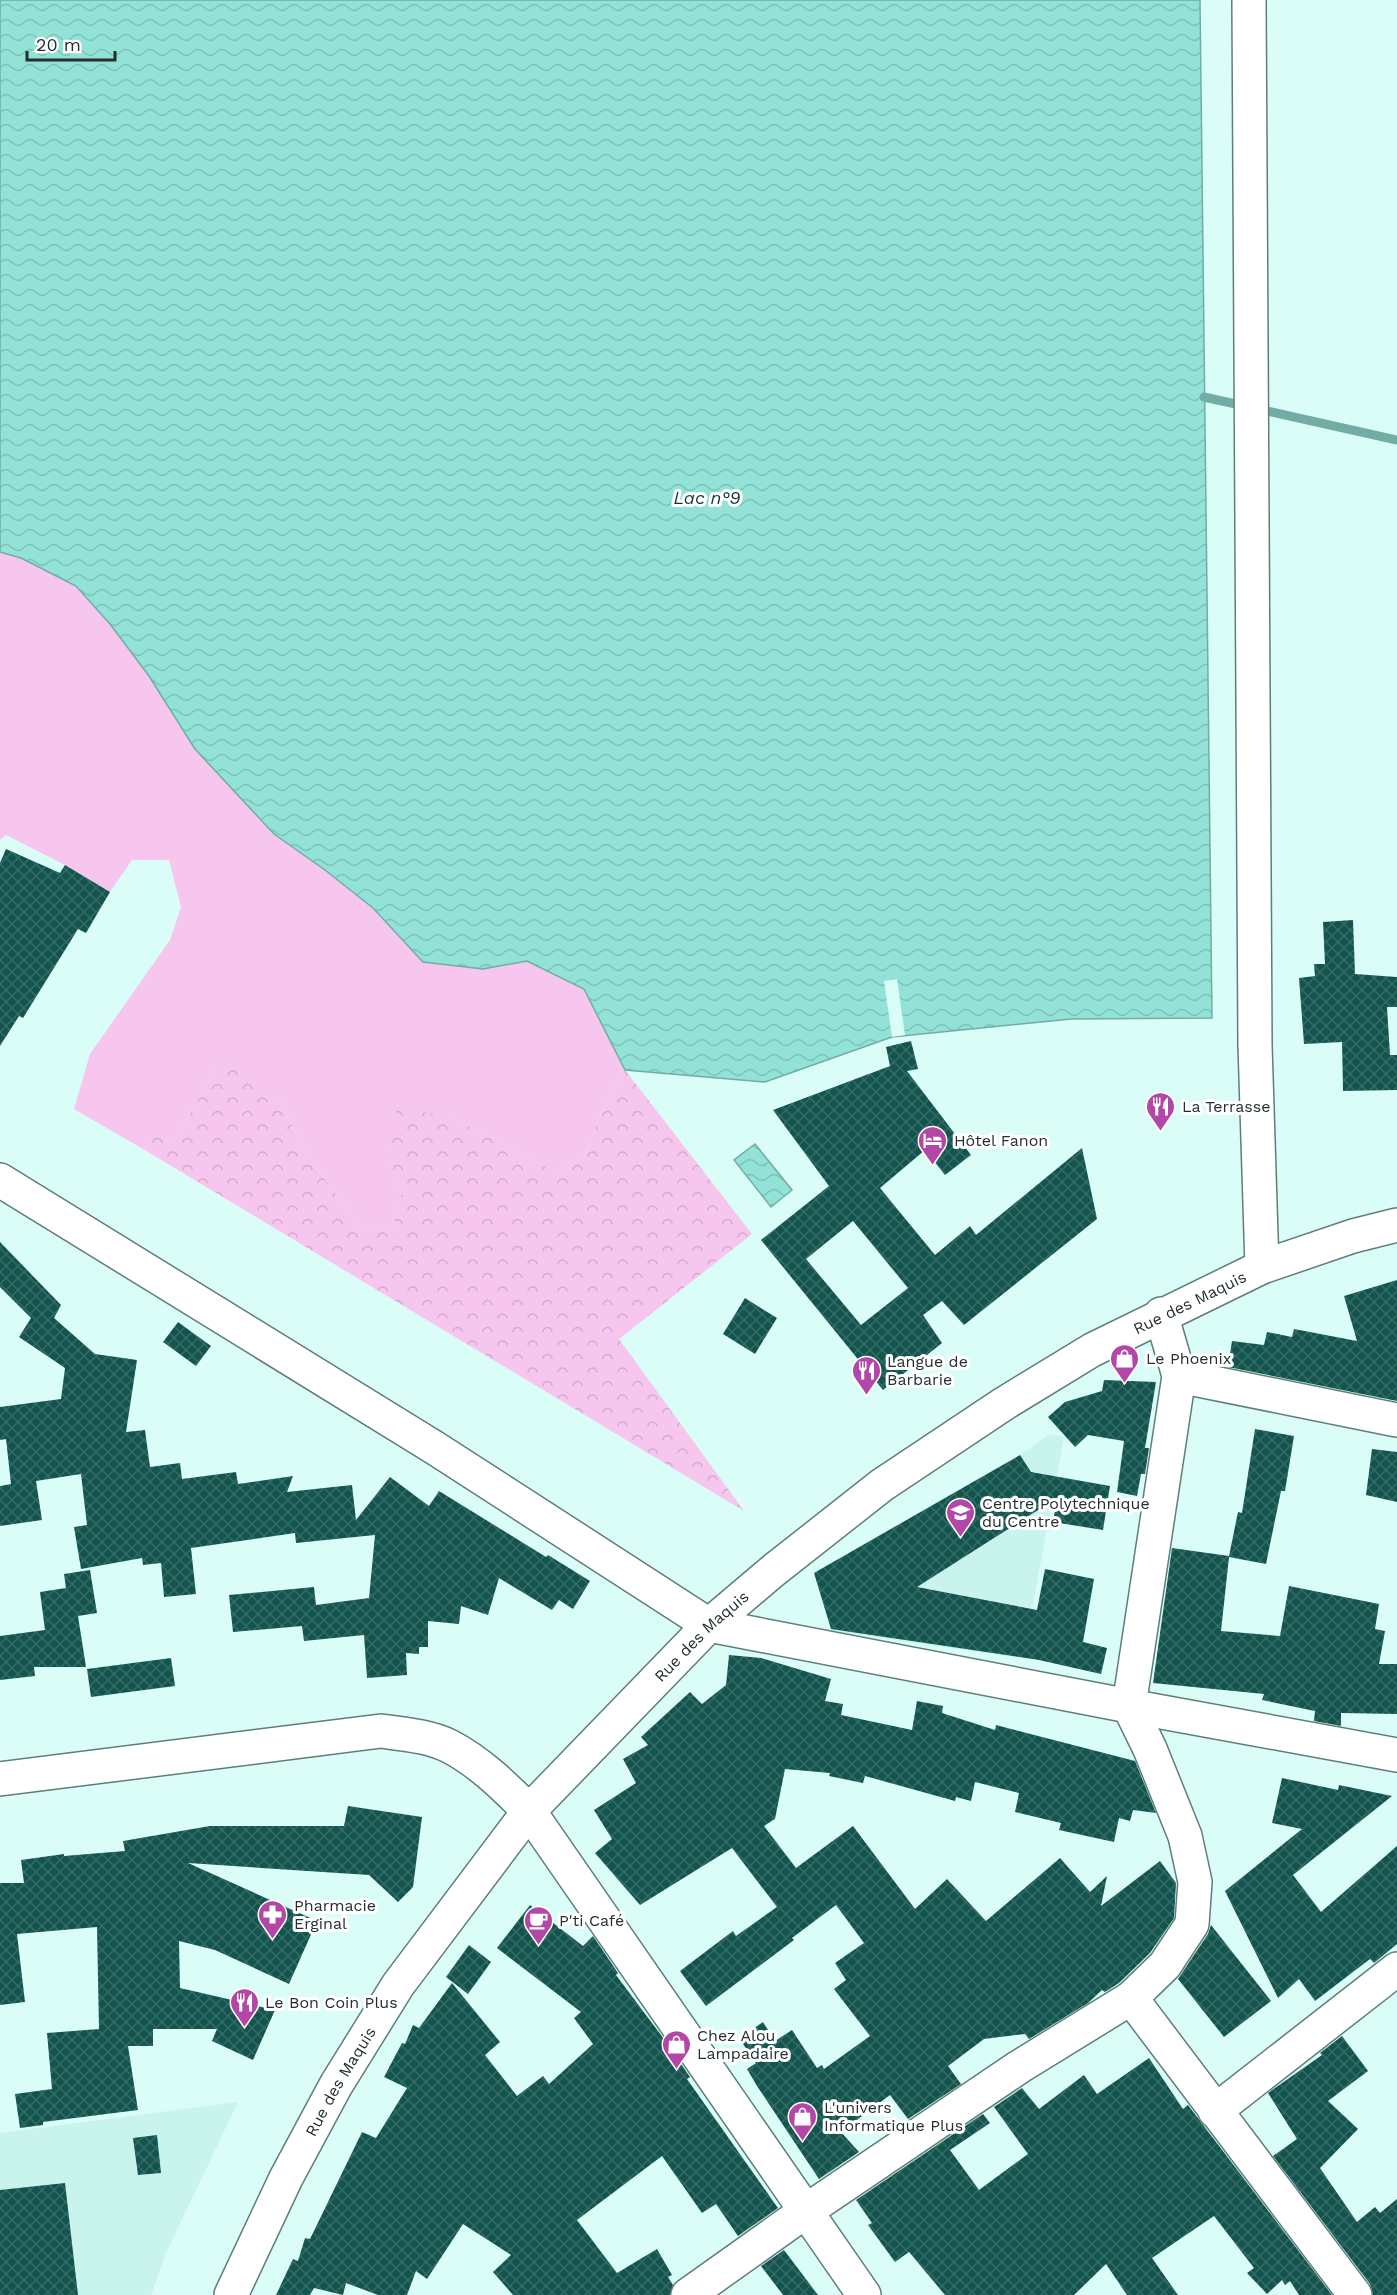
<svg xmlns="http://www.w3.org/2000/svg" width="1397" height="2295" viewBox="0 0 1397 2295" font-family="'Work Sans',sans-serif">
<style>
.built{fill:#c8f4ed}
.grass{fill:#f6c6ef}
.forest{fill:url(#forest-crowns)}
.water{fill:url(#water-waves);stroke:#71ada4;stroke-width:1.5}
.pier{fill:#dbfdf8}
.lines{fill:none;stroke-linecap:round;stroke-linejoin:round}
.stream{stroke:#71ada4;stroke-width:9}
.building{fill:url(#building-cross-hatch);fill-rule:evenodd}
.minor-casing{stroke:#5f7e79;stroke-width:36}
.minor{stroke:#fff;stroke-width:33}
.labels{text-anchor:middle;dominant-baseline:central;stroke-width:6;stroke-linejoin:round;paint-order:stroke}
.poi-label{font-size:16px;fill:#23302e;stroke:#fff;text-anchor:start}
.street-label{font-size:16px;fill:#23302e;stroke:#fff}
.water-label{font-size:18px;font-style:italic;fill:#103733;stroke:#fff}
</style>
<defs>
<pattern id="forest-crowns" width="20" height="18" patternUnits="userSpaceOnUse" patternTransform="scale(1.5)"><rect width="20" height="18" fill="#f6c6ef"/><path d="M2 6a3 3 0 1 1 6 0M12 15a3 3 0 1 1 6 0" fill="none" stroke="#d3aacd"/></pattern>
<pattern id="water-waves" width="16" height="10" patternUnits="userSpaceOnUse" patternTransform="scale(1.5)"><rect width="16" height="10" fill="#92e2d7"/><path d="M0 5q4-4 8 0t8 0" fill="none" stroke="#7ec2b9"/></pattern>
<pattern id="building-cross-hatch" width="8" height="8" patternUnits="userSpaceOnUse" patternTransform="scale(1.5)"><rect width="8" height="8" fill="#13554e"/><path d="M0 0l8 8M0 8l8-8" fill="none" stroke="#356b65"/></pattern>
</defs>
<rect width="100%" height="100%" fill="#dbfdf8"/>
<g class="built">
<path d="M 1050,1434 L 1064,1437 L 1032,1609 L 1019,1658 L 832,1631 L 814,1573 L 1020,1455 Z"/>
<path d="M 238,2102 L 166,2253 L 151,2295 L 0,2295 L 0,2133 Z"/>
</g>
<path class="grass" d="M 0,552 L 21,558 L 76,586 L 110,624 L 149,676 L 195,749 L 274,834 L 325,870 L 373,908 L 423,962 L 483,969 L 527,961 L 584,989 L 625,1070 L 601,1114 L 584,1157 L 559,1173 L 449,1116 L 385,1150 L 402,1192 L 393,1226 L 363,1230 L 309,1158 L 279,1100 L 215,1071 L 174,1141 L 154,1137 L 143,1149 L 74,1109 L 90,1054 L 170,940 L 181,907 L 169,860 L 132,860 L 110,892 L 65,865 L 6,835 L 0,840 Z"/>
<path class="forest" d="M 235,1062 L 279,1100 L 309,1158 L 363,1230 L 393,1226 L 402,1192 L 385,1150 L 397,1108 L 449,1116 L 559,1173 L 584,1157 L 601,1114 L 625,1070 L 752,1234 L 619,1339 L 744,1511 L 143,1149 L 154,1136 L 174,1141 L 215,1071 Z"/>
<g class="water">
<path d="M 0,0 L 1200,0 L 1212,1018 L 1071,1019 L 892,1037 L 765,1082 L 625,1070 L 584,989 L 527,961 L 483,969 L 423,962 L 373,908 L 325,870 L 274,834 L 195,749 L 149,676 L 110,624 L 76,586 L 21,558 L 0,552 Z"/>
<path d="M 755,1144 L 792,1190 L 771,1207 L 734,1160 Z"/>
</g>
<path class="pier" d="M 897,979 L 905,1035 L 892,1037 L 884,981 Z"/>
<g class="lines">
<path class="stream" d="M 1204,397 L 1397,440"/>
</g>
<g class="building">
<path d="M 6,849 L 60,873 L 65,865 L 110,892 L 86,933 L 78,929 L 23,1018 L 19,1016 L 0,1046 L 0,863 Z"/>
<path d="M 1353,920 L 1355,974 L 1397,977 L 1397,1007 L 1387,1007 L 1390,1055 L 1397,1055 L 1397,1090 L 1343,1091 L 1342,1042 L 1304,1044 L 1299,978 L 1315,976 L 1314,964 L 1325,964 L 1323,922 Z"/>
<path d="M 911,1041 L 918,1069 L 907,1071 L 971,1155 L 945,1175 L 925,1150 L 880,1188 L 935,1255 L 970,1226 L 976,1235 L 1082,1148 L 1097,1219 L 964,1325 L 942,1301 L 923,1315 L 942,1343 L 883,1390 L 761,1240 L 829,1186 L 773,1110 L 890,1066 L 886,1047 ZM 853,1221 L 908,1288 L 861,1325 L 806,1259 Z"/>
<path d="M 0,1242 L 61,1305 L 54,1318 L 95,1354 L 137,1360 L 126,1432 L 145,1430 L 150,1467 L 180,1463 L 182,1479 L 236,1472 L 238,1484 L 293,1476 L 287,1492 L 352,1485 L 356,1520 L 390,1477 L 429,1506 L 439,1491 L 546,1557 L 548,1555 L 590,1581 L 573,1609 L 559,1600 L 552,1610 L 499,1578 L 488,1615 L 461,1606 L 459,1624 L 428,1621 L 428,1647 L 419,1647 L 419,1654 L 406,1653 L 407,1675 L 367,1678 L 364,1635 L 304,1641 L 302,1626 L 233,1632 L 229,1595 L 314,1587 L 316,1605 L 369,1598 L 375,1535 L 296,1543 L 295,1533 L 191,1548 L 196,1594 L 164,1597 L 161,1563 L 143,1565 L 142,1558 L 81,1569 L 74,1527 L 87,1525 L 81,1474 L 36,1481 L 42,1520 L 0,1526 L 0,1486 L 11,1484 L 6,1439 L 0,1440 L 0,1407 L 61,1399 L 65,1368 L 19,1337 L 31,1318 L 0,1287 Z"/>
<path d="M 1397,1280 L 1397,1401 L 1228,1367 L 1232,1341 L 1264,1345 L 1267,1332 L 1292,1337 L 1294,1329 L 1357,1341 L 1344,1296 Z"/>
<path d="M 745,1298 L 777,1318 L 755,1354 L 723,1334 Z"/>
<path d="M 178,1322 L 211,1346 L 196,1366 L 163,1342 Z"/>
<path d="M 1104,1380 L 1156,1382 L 1145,1448 L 1149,1448 L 1145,1474 L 1141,1474 L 1137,1496 L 1117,1492 L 1124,1441 L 1088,1435 L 1075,1447 L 1048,1417 L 1065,1402 L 1102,1391 Z"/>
<path d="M 1255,1429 L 1294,1436 L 1285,1491 L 1281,1491 L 1266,1564 L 1229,1557 L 1221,1631 L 1280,1636 L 1289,1586 L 1379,1604 L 1375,1629 L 1385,1631 L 1379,1664 L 1397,1664 L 1397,1714 L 1341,1713 L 1341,1726 L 1314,1721 L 1315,1711 L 1262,1700 L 1264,1694 L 1153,1683 L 1172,1548 L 1229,1556 L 1238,1512 L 1242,1513 Z"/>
<path d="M 1372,1449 L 1397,1452 L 1397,1502 L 1366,1495 Z"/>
<path d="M 1020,1455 L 1031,1472 L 1110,1486 L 1103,1530 L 1053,1522 L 1057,1498 L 917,1587 L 1037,1610 L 1045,1569 L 1094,1579 L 1083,1642 L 1107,1648 L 1101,1674 L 1039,1660 L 831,1629 L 814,1573 Z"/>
<path d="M 90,1570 L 97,1613 L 78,1616 L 86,1667 L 34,1667 L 35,1676 L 0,1680 L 0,1636 L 45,1630 L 40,1592 L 66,1588 L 64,1574 Z"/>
<path d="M 729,1655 L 761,1658 L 831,1679 L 825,1701 L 843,1704 L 841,1715 L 912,1730 L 917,1701 L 943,1706 L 942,1713 L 995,1730 L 996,1725 L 1135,1761 L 1156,1813 L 1133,1810 L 1130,1821 L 1119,1818 L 1114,1842 L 1059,1830 L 1061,1823 L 1015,1812 L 1019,1793 L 975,1782 L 971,1801 L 956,1797 L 955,1801 L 865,1776 L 863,1783 L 829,1776 L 830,1773 L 785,1769 L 775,1819 L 764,1826 L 796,1868 L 853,1826 L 915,1909 L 947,1879 L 986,1921 L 1060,1858 L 1090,1892 L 1107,1876 L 1101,1906 L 1160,1861 L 1176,1883 L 1174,1918 L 1150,1953 L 1119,1983 L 1105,1992 L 1102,1990 L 1088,2003 L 1029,2039 L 1025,2034 L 984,2039 L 948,2066 L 961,2084 L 908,2119 L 890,2095 L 841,2132 L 859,2152 L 819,2179 L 757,2086 L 747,2069 L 756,2063 L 739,2038 L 763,2022 L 775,2041 L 792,2030 L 817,2068 L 822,2065 L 824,2069 L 870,2036 L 834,1989 L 846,1980 L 835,1963 L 864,1943 L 836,1905 L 792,1938 L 794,1940 L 706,2006 L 680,1971 L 733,1931 L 736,1936 L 777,1907 L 732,1848 L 640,1905 L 595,1853 L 612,1839 L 594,1810 L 636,1783 L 623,1759 L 648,1745 L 641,1737 L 690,1692 L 702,1704 L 726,1685 Z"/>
<path d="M 171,1658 L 175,1686 L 91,1697 L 87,1669 Z"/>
<path d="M 1282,1778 L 1338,1790 L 1339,1785 L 1392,1796 L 1293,1875 L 1321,1912 L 1397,1846 L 1397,1944 L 1374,1963 L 1370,1959 L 1315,2001 L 1299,1979 L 1278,1998 L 1225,1891 L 1302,1829 L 1272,1823 Z"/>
<path d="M 348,1806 L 422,1817 L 413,1887 L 398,1902 L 369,1875 L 188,1863 L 317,1921 L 289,1984 L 215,1950 L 179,1941 L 180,1988 L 275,2010 L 253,2060 L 212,2041 L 217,2029 L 153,2029 L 153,2046 L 128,2046 L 138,2110 L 43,2122 L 43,2125 L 20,2128 L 15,2094 L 52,2089 L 47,2033 L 99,2029 L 97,1927 L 17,1934 L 25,2002 L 0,2005 L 0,1883 L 24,1883 L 21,1860 L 64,1854 L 64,1856 L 125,1851 L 123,1841 L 210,1826 L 344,1826 Z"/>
<path d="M 530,1905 L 583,1946 L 593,1936 L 618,1973 L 616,1975 L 661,2035 L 690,2077 L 687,2079 L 778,2208 L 738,2236 L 716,2204 L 702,2213 L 662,2156 L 577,2220 L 617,2273 L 657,2249 L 672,2275 L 668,2277 L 673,2285 L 670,2295 L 513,2295 L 493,2272 L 511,2255 L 463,2224 L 427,2279 L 416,2271 L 407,2295 L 378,2295 L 346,2283 L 343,2295 L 314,2288 L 310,2295 L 276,2295 L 293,2259 L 298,2261 L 305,2238 L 310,2239 L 362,2132 L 376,2138 L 407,2088 L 384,2077 L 402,2043 L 405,2044 L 413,2025 L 419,2028 L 452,1983 L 500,2042 L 485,2055 L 517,2096 L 543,2076 L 549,2084 L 593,2044 L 574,2018 L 581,2012 L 497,1948 Z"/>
<path d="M 1211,1925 L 1271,2001 L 1224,2037 L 1178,1979 L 1208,1934 Z"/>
<path d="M 469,1945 L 491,1962 L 468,1994 L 446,1977 Z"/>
<path d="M 1342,2036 L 1368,2071 L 1328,2101 L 1358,2129 L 1320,2168 L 1357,2222 L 1375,2207 L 1380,2213 L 1397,2199 L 1397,2295 L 1373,2295 L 1370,2284 L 1273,2156 L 1297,2139 L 1268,2093 L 1322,2055 L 1320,2053 Z"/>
<path d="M 1149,2058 L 1183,2109 L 1188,2105 L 1332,2295 L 1299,2295 L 1290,2281 L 1285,2285 L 1282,2280 L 1267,2294 L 1247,2273 L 1254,2268 L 1214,2216 L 1152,2258 L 1178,2295 L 1127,2295 L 1106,2264 L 1074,2295 L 945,2295 L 909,2252 L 895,2262 L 868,2225 L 872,2223 L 856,2200 L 983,2114 L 990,2123 L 950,2150 L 979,2190 L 1028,2154 L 994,2107 L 1022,2088 L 1039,2109 L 1084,2075 L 1097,2094 Z"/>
<path d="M 157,2135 L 161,2173 L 138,2175 L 133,2138 Z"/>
<path d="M 65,2183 L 78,2295 L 0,2295 L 0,2190 Z"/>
<path d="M 784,2250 L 818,2295 L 783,2295 L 761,2266 Z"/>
</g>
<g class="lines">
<defs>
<g id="minor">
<path d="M 1249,0 L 1255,1045 L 1262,1267"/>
<path d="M 0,1180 L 435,1448 L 709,1625 L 1129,1706 L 1397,1755"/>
<path d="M 1179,1376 L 1397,1420"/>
<path d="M 0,1779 L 381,1731 C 403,1734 429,1736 449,1746 C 480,1762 505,1787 529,1811 L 864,2295"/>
<path d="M 1131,1998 L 1355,2295"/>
<path d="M 1215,2111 L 1397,1969"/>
<path id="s1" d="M 231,2295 L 286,2178 L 336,2085 L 398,1985 L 529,1811 L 709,1625 L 774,1570 L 882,1485 L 1005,1403 L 1092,1350 L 1262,1267 L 1353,1236 L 1397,1225"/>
<path d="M 688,2295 L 806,2211 L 1019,2067 L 1131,1998 L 1165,1965 L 1192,1924 L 1195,1882 L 1185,1836 L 1150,1749 L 1129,1706 L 1179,1376 L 1161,1314"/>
</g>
</defs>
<use href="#minor" class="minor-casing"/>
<use href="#minor" class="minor"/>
</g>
<defs>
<symbol id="restaurant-pin" viewBox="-11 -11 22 30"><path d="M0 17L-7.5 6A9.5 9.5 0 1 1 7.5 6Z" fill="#b247a8" stroke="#fff"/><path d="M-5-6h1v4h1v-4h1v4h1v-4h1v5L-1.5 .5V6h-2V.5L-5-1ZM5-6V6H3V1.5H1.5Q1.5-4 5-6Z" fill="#fff"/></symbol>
<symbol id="hotel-pin" viewBox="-11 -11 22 30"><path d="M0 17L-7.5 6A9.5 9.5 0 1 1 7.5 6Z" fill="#b247a8" stroke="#fff"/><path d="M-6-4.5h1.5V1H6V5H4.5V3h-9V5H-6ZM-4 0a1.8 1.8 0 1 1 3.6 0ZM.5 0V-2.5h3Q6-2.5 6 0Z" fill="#fff"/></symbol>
<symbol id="shop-pin" viewBox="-11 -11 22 30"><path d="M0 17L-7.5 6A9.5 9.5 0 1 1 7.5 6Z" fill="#b247a8" stroke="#fff"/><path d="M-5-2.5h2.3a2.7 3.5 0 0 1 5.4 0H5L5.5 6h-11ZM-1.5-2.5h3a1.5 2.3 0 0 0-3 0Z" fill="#fff"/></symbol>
<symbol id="school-pin" viewBox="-11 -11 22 30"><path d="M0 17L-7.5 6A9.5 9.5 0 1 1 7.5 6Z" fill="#b247a8" stroke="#fff"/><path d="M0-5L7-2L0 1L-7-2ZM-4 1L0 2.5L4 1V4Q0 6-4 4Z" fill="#fff"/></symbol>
<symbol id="pharmacy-pin" viewBox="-11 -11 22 30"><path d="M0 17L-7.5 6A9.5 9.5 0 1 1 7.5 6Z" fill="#b247a8" stroke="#fff"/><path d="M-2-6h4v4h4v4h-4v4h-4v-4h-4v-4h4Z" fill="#fff"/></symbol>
<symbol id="cafe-pin" viewBox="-11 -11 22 30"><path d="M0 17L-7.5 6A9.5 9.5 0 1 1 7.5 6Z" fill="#b247a8" stroke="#fff"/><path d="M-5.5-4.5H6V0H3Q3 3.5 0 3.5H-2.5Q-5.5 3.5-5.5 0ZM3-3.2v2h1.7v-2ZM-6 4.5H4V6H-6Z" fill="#fff"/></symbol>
</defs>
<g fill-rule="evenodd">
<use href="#restaurant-pin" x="1144" y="1090" width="33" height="45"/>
<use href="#hotel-pin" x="916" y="1124" width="33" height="45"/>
<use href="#shop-pin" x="1108" y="1342" width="33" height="45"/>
<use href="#restaurant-pin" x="850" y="1354" width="33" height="45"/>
<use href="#school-pin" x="944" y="1496" width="33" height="45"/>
<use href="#pharmacy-pin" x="256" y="1898" width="33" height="45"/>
<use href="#cafe-pin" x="522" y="1904" width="33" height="45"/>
<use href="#restaurant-pin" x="228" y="1986" width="33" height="45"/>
<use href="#shop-pin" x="660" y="2028" width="33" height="45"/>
<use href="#shop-pin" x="786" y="2100" width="33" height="45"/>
</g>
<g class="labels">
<g class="poi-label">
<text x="1182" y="1106">La Terrasse</text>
<text x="954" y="1140">Hôtel Fanon</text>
<text x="1146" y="1358">Le Phoenix</text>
<text x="887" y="1361">Langue de<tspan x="887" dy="18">Barbarie</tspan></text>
<text x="982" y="1503">Centre Polytechnique<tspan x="982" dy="18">du Centre</tspan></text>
<text x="294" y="1905">Pharmacie<tspan x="294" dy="18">Erginal</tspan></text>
<text x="559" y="1920">P'ti Café</text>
<text x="265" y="2002">Le Bon Coin Plus</text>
<text x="697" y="2035">Chez Alou<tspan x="697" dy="18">Lampadaire</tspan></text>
<text x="824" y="2107">L'univers<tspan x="824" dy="18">Informatique Plus</tspan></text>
</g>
<g class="street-label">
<text stroke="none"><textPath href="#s1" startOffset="1410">Rue des Maquis</textPath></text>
<text stroke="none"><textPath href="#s1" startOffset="816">Rue des Maquis</textPath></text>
<text stroke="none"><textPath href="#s1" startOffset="240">Rue des Maquis</textPath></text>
</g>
<g class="water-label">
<text x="707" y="497">Lac n°9</text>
</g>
</g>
<path d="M27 51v9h88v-9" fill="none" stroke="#23302e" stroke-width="3"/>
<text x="36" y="51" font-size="18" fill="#23302e" stroke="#ffffff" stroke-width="4.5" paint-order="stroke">20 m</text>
</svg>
